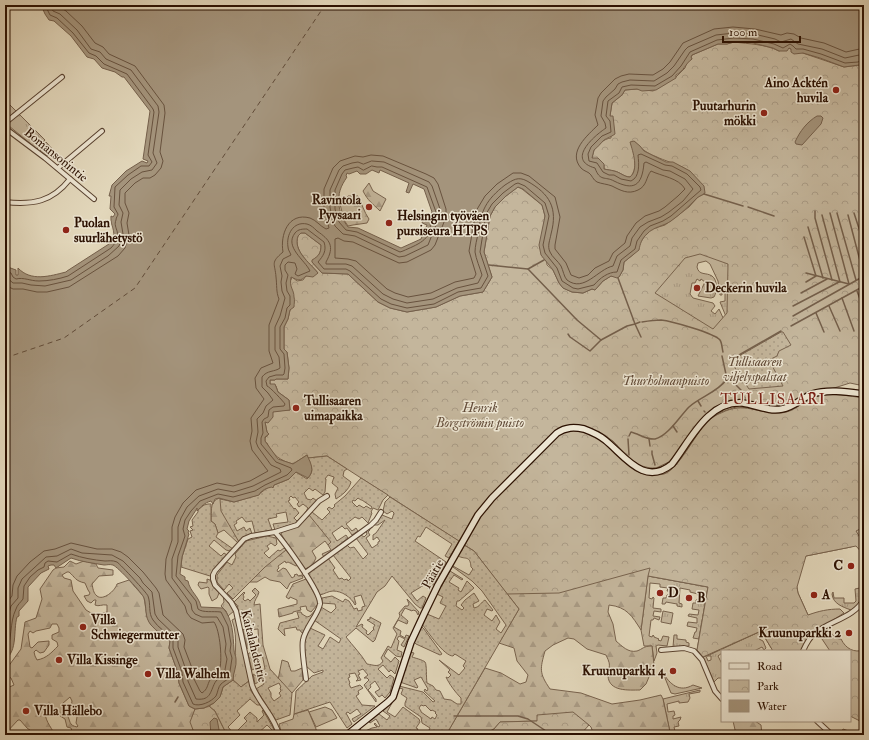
<svg xmlns="http://www.w3.org/2000/svg" width="869" height="740" viewBox="0 0 869 740" font-family="'IM FELL Double Pica',serif">
<style>
.grass{fill:url(#grass-tufts);stroke:#78634e}
.forest{fill:url(#forest-firs);stroke:#78634e;fill-rule:evenodd}
.park{fill:url(#park-crowns);stroke:#78634e;fill-rule:evenodd}
.garden{fill:url(#garden-dots);stroke:#78634e;fill-rule:evenodd}
.water{fill:#a4947c;stroke:#745f4b;fill-rule:evenodd}
.lines{fill:none;stroke-linecap:round;stroke-linejoin:round}
.shore{stroke:#68523e;stroke-width:1}
.stream{stroke:#745f4b;stroke-width:1.5}
.ferry{stroke:#614b38;stroke-width:1;stroke-dasharray:5 4;stroke-linecap:butt}
.street-casing{stroke:#594230;stroke-width:6}
.secondary-casing{stroke:#2b1001;stroke-width:8}
.street{stroke:#ede6d3;stroke-width:4}
.secondary{stroke:#ede6d3;stroke-width:5.5}
.poi-dot{fill:#8f2418;stroke:#ede6d3;stroke-width:1.5}
.labels{text-anchor:middle;dominant-baseline:central;stroke-width:3;stroke-linejoin:round;paint-order:stroke}
.poi-label{font-size:13px;font-weight:bold;fill:#2b1001;stroke:#ede6d3;text-anchor:start}
.street-label{font-size:13px;fill:#2b1001;stroke:#ede6d3}
.park-label{font-size:13px;font-style:italic;fill:#614a37;stroke:#ede6d3}
.quarter-label{font-size:15px;letter-spacing:1px;fill:#7a1f14;stroke:#ede6d3}
</style>
<defs>
<pattern id="grass-tufts" width="24" height="20" patternUnits="userSpaceOnUse"><rect width="24" height="20" fill="#c4b69c"/><path d="M3 7l-1-3M5 7V3M7 7l1-3M15 17l-1-3M17 17v-4M19 17l1-3" fill="none" stroke="#a99b85"/></pattern>
<pattern id="forest-firs" width="22" height="20" patternUnits="userSpaceOnUse"><rect width="22" height="20" fill="#c4b69c"/><path d="M5 1l3.5 6h-7zM16 11l3.5 6h-7z" fill="#a99b85"/></pattern>
<pattern id="park-crowns" width="20" height="18" patternUnits="userSpaceOnUse"><rect width="20" height="18" fill="#c4b69c"/><path d="M2 6a3 3 0 1 1 6 0M12 15a3 3 0 1 1 6 0" fill="none" stroke="#a99b85"/></pattern>
<pattern id="garden-dots" width="8" height="8" patternUnits="userSpaceOnUse"><rect width="8" height="8" fill="#c4b69c"/><path d="M2 2h.1M6 6h.1" fill="none" stroke="#a99b85" stroke-width="1.8" stroke-linecap="round"/></pattern>
</defs>
<rect width="100%" height="100%" fill="#e3d8bc"/>
<filter id="stains"><feTurbulence type="fractalNoise" baseFrequency=".005" numOctaves="4"/><feColorMatrix values="0 0 0 0 .2 0 0 0 0 .09 0 0 0 0 .02 0 0 0 .5 -.17"/></filter>
<radialGradient id="worn" r=".72"><stop offset=".6" stop-color="#630" stop-opacity="0"/><stop offset="1" stop-color="#630" stop-opacity=".3"/></radialGradient>
<g class="grass">
<path d="M 5,100 L 16,111 L 5,120 Z"/>
<path d="M 19,114 L 45,140 L 37,149 L 9,126 L 8,123 Z"/>
<path d="M 46,142 L 54,151 L 47,156 L 40,151 Z"/>
<path d="M 693,249 L 732,260 L 727,319 L 720,302 L 725,301 L 725,289 L 722,289 L 722,295 L 720,295 L 718,281 L 710,264 L 706,261 L 698,263 L 697,267 C 699,276 706,272 712,276 C 718,280 717,292 714,297 L 711,298 L 698,296 L 705,282 L 701,279 L 700,281 L 697,279 L 695,283 L 692,283 L 690,294 L 693,298 L 713,303 L 715,306 L 711,311 L 715,314 L 719,309 L 724,320 L 728,353 L 639,299 Z"/>
<path d="M 648,576 L 708,587 L 699,639 L 693,638 L 695,632 L 696,632 L 697,628 L 687,626 L 688,622 L 697,623 L 697,618 L 688,616 L 689,614 L 698,615 L 699,610 L 692,609 L 693,603 L 696,603 L 696,600 L 698,600 L 699,596 L 697,595 L 698,594 L 690,592 L 690,590 L 680,588 L 679,603 L 682,604 L 682,607 L 677,606 L 677,604 L 666,602 L 665,604 L 662,604 L 663,598 L 666,598 L 667,595 L 669,595 L 669,591 L 667,591 L 668,588 L 660,587 L 660,584 L 650,583 L 649,598 L 652,599 L 653,597 L 654,598 L 653,608 L 661,609 L 661,612 L 654,611 L 653,616 L 660,617 L 659,620 L 654,618 L 653,620 L 651,620 L 649,636 L 652,637 L 653,635 L 654,636 L 654,637 L 659,639 L 658,640 L 661,641 L 663,636 L 669,637 L 667,646 L 658,645 L 656,646 L 657,653 L 654,661 L 652,646 L 644,646 L 641,630 Z"/>
<path d="M 864,587 C 864,597 859,605 851,610 C 843,607 833,604 832,594 L 833,592 L 834,598 L 844,598 L 844,603 L 854,603 L 856,601 L 855,589 Z"/>
<path d="M 223,595 L 234,611 L 228,616 L 226,611 L 221,606 L 224,602 Z"/>
<path d="M 663,611 L 673,613 L 671,624 L 661,622 Z"/>
<path d="M 236,618 L 249,681 L 241,687 L 233,680 C 234,662 239,638 232,620 Z"/>
<path d="M 759,632 L 759,639 L 763,641 L 766,648 L 764,650 L 762,647 L 754,651 L 731,651 L 730,650 L 722,651 L 722,653 L 718,656 L 722,664 L 722,678 L 718,678 L 714,682 L 703,657 L 706,656 L 708,661 L 711,660 L 711,656 L 707,656 Z"/>
<path d="M 674,635 L 677,635 L 677,639 L 686,640 L 686,642 L 689,643 L 689,646 L 673,647 Z"/>
<path d="M 663,673 C 670,684 679,693 693,685 L 702,688 L 675,694 L 671,693 Z"/>
<path d="M 700,690 L 700,692 L 689,694 L 690,698 L 688,702 L 679,703 L 679,701 L 667,704 L 668,712 L 674,711 L 675,715 L 673,716 L 673,719 L 681,717 L 680,720 L 678,722 L 679,726 L 674,727 L 676,735 L 672,735 L 670,732 L 663,699 Z"/>
<path d="M 862,723 L 864,723 L 864,735 L 846,735 L 841,733 L 843,729 L 854,733 L 859,731 Z"/>
</g>
<g class="forest">
<path d="M 369,183 L 373,191 L 386,199 L 380,211 C 372,203 368,201 363,191 Z"/>
<path d="M 348,196 L 358,196 C 362,204 364,212 369,219 L 367,223 L 353,225 L 348,226 L 344,220 L 340,204 Z"/>
<path d="M 817,395 L 839,395 L 864,398 L 864,532 L 860,541 L 851,547 L 806,556 L 792,562 L 798,593 L 808,615 L 773,651 L 761,631 L 703,657 L 697,650 L 708,587 L 648,576 L 641,630 C 632,616 627,607 609,605 L 608,612 L 613,624 L 616,641 C 622,646 628,653 637,651 C 643,649 643,646 652,646 L 654,665 L 646,684 L 640,690 C 629,690 609,692 608,676 C 607,666 613,669 606,655 L 587,649 L 574,639 L 568,638 L 553,645 L 545,651 C 540,669 539,673 550,689 L 581,693 L 612,704 L 640,700 L 661,695 L 663,699 L 670,732 L 672,735 L 594,735 L 591,727 L 589,725 L 537,721 L 500,722 L 494,729 L 487,733 L 487,735 L 446,735 L 485,668 L 501,673 L 520,684 L 526,682 L 528,675 L 517,661 L 514,648 L 499,643 L 519,609 L 474,551 L 464,545 L 480,517 L 603,441 L 633,470 L 640,473 L 650,475 L 664,474 L 673,469 L 707,422 L 721,412 L 736,407 L 751,408 L 769,412 L 781,413 L 790,411 Z"/>
<path d="M 220,498 L 237,533 L 246,534 L 238,543 L 224,530 L 218,533 L 215,524 L 211,521 C 212,511 209,501 220,498 Z"/>
<path d="M 311,514 L 329,533 L 334,541 L 328,545 L 325,541 L 312,551 L 316,558 L 312,566 L 305,569 L 303,568 L 281,534 L 283,531 L 298,526 Z"/>
<path d="M 286,550 L 298,565 L 296,566 L 288,562 L 286,563 L 285,561 L 278,566 L 279,568 L 277,570 L 278,572 L 283,568 L 286,569 L 292,578 L 295,576 L 294,575 L 297,574 L 298,576 L 302,575 L 303,578 L 290,583 L 287,589 L 280,582 L 270,580 L 265,577 L 257,582 L 250,582 L 247,574 Z"/>
<path d="M 70,561 L 76,564 L 84,561 L 96,564 L 98,568 L 113,570 L 113,575 L 99,576 L 92,584 C 93,588 93,593 97,596 C 103,601 115,591 117,584 L 129,580 L 144,597 L 147,617 L 151,625 L 170,641 L 169,648 L 178,673 L 179,683 L 189,706 L 195,709 L 193,716 L 205,735 L 68,735 L 72,731 L 71,728 L 67,727 L 65,719 C 59,716 54,710 47,706 L 45,708 C 44,720 50,725 55,735 L 34,735 L 34,733 L 27,728 L 20,720 L 18,720 L 5,734 L 5,689 L 14,685 L 11,678 L 5,675 L 5,671 L 21,649 L 25,622 L 36,618 L 42,599 L 40,589 L 53,570 L 56,568 L 64,567 ZM 67,572 L 69,572 C 75,577 75,581 85,583 L 88,590 L 90,593 L 89,595 L 84,596 L 87,601 L 91,603 L 94,600 L 96,600 L 95,605 C 99,607 102,604 107,605 L 107,612 L 100,614 L 91,613 L 86,610 L 73,591 L 71,580 L 64,578 L 62,575 ZM 52,624 L 57,624 L 59,628 L 59,632 L 52,635 L 52,639 L 57,642 L 58,646 C 51,653 47,658 37,660 L 35,656 L 34,652 L 36,650 L 40,653 L 44,652 L 49,645 L 49,641 L 38,642 L 32,648 L 30,647 L 28,634 L 30,631 L 33,633 L 36,631 L 50,628 ZM 70,697 L 72,701 L 71,708 L 75,709 L 77,712 L 76,715 L 77,717 L 76,723 L 78,726 L 77,727 C 68,725 71,721 67,715 C 66,713 63,712 62,710 L 62,704 Z"/>
<path d="M 306,579 L 317,598 L 318,604 L 311,612 L 307,610 L 306,606 L 300,607 L 301,610 L 293,612 L 293,613 L 279,617 L 278,609 L 297,604 L 297,600 L 290,597 L 289,599 L 286,597 L 293,584 Z"/>
<path d="M 282,660 L 288,662 L 291,671 L 295,671 L 302,668 L 303,680 L 292,693 L 285,694 L 278,680 Z"/>
<path d="M 325,707 L 332,710 L 337,718 L 316,727 L 309,712 Z"/>
<path d="M 733,721 L 755,721 L 761,725 L 762,735 L 731,735 L 736,734 Z"/>
</g>
<g class="park">
<path d="M 734,42 C 749,44 765,44 779,51 L 788,48 L 844,67 L 859,65 L 864,62 L 864,386 L 850,383 L 831,389 L 821,390 L 809,393 L 787,405 L 767,405 L 741,400 L 729,401 L 715,407 L 700,421 L 671,461 L 656,468 L 650,468 L 642,466 L 631,460 L 613,441 L 598,431 L 596,435 C 612,447 630,475 651,475 C 655,475 660,475 664,474 C 678,470 695,435 706,423 C 709,419 716,415 721,413 C 745,401 757,414 780,413 C 795,413 806,398 818,395 C 833,393 849,396 864,398 L 864,527 L 856,531 L 864,544 L 864,555 L 856,546 L 806,556 L 797,587 L 798,593 L 808,615 C 819,611 828,609 840,609 L 844,613 L 810,635 L 800,651 L 773,651 L 761,631 L 703,657 L 697,650 L 708,587 L 648,576 L 650,568 L 559,593 L 507,594 L 474,551 L 327,456 L 308,458 L 307,455 L 293,464 C 281,461 272,455 267,443 L 265,442 L 265,438 L 269,434 L 267,432 L 265,422 L 274,411 L 290,410 L 289,400 L 278,392 L 276,386 L 270,384 L 270,380 L 275,380 L 276,379 L 288,379 L 289,368 L 287,352 L 284,349 L 284,327 L 288,319 L 290,310 L 290,282 L 292,277 L 297,281 L 303,280 L 306,276 L 318,273 C 309,262 293,251 298,236 L 301,233 L 305,233 L 321,245 C 321,253 319,256 313,260 L 312,262 L 322,273 L 348,274 L 378,302 L 390,308 L 407,312 L 436,307 L 460,296 L 483,292 L 492,277 L 484,252 L 490,216 L 495,207 L 506,196 L 518,187 L 522,189 L 542,205 L 545,216 L 543,230 L 547,265 L 553,270 L 559,283 L 563,288 L 572,292 L 583,293 L 592,289 L 595,290 L 603,281 L 611,276 L 619,277 L 623,270 L 624,262 L 634,254 L 640,243 L 646,234 L 652,229 L 665,225 L 689,207 L 698,197 L 704,194 C 700,187 696,179 691,173 C 684,165 656,159 645,151 C 641,149 638,144 634,141 L 631,144 C 635,152 638,171 630,177 C 624,177 620,172 614,171 C 610,170 608,170 604,169 L 604,165 L 592,158 L 594,150 C 600,144 603,139 611,138 L 610,116 L 612,103 L 622,95 L 625,90 L 637,89 L 653,91 L 676,77 L 685,68 L 687,62 L 692,59 L 691,57 L 692,55 L 718,44 L 727,44 ZM 700,254 L 728,264 L 727,313 L 713,329 L 655,293 L 685,258 Z"/>
<path d="M 207,579 L 210,580 L 213,586 L 219,593 L 217,598 L 212,601 L 209,594 L 209,588 L 208,587 L 201,589 L 198,585 L 199,582 L 207,583 Z"/>
<path d="M 829,630 C 833,635 835,639 841,639 C 846,649 854,653 864,650 L 864,723 L 850,716 L 850,651 L 830,651 L 820,636 Z"/>
<path d="M 209,706 L 215,711 L 227,735 L 195,735 L 190,722 L 195,709 L 204,708 Z"/>
<path d="M 308,710 L 316,729 L 317,735 L 282,735 L 279,724 L 293,719 L 294,714 Z"/>
<path d="M 573,712 L 589,725 L 580,735 L 487,735 L 486,733 L 494,729 L 500,722 L 537,721 L 537,715 Z"/>
</g>
<g class="garden">
<path d="M 781,332 L 783,332 L 791,345 L 779,351 L 777,356 L 769,360 L 783,386 L 749,389 L 736,370 L 732,360 Z"/>
<path d="M 327,456 L 347,469 L 344,471 L 343,476 L 351,482 C 349,490 342,495 336,499 L 335,494 L 338,488 L 332,483 L 334,477 L 328,475 L 325,479 L 326,479 L 325,492 L 323,495 L 315,489 L 313,491 L 309,488 L 304,493 L 307,499 L 311,500 L 313,498 L 317,501 L 305,513 L 308,508 L 303,504 L 299,507 L 297,504 L 299,502 L 295,497 L 293,498 L 291,496 L 289,498 L 290,500 L 288,501 L 294,509 L 295,508 L 299,513 L 294,518 L 297,521 L 302,516 L 296,523 L 275,530 L 273,524 L 288,522 L 286,512 L 276,514 L 277,517 L 268,519 L 272,530 L 255,533 L 252,521 L 246,522 L 242,517 L 236,521 L 237,523 L 234,525 L 237,531 L 244,527 L 246,531 L 250,528 L 252,534 L 239,542 L 221,511 L 220,499 L 234,502 L 258,495 L 267,488 L 289,479 L 296,472 L 307,479 C 316,469 310,468 308,458 Z"/>
<path d="M 361,478 L 388,495 L 383,500 L 378,510 L 373,508 L 371,512 L 372,513 L 368,523 L 362,517 L 359,519 L 355,517 L 346,524 L 352,531 L 356,528 L 358,531 L 352,535 L 347,528 L 345,529 L 342,526 L 332,533 L 337,541 L 346,535 L 348,538 L 324,557 L 322,554 L 331,550 L 328,545 L 331,542 L 309,515 L 312,512 L 322,520 L 330,512 L 327,509 L 329,507 L 332,509 L 335,506 L 334,505 L 345,496 ZM 358,498 L 361,500 L 362,500 L 372,507 L 371,509 L 366,506 L 364,508 L 359,505 L 357,507 L 352,502 L 353,500 L 355,501 Z"/>
<path d="M 390,497 L 459,541 L 449,558 L 445,556 L 452,544 L 426,527 L 420,537 L 418,536 L 415,541 L 446,562 L 430,590 L 424,585 L 411,593 L 417,601 L 423,596 L 426,598 L 422,608 L 420,608 L 415,604 L 392,576 L 385,586 L 377,592 L 356,627 L 362,624 L 363,625 L 362,627 L 367,631 L 366,633 L 368,635 L 374,629 L 373,628 L 375,625 L 367,620 L 370,619 L 370,617 L 381,623 L 375,640 L 373,642 L 356,628 L 346,637 C 353,646 361,654 367,664 C 374,665 379,668 383,661 L 381,658 L 388,646 L 391,648 L 397,634 L 393,628 L 400,616 L 399,613 L 405,606 L 408,606 L 409,604 L 407,599 L 419,612 L 418,615 L 416,611 L 413,610 L 412,611 L 405,608 L 401,615 L 408,621 L 407,624 L 398,620 L 394,627 L 401,631 L 400,635 L 405,638 L 406,635 L 409,636 L 404,647 L 401,645 L 405,639 L 399,636 L 397,639 L 399,641 L 397,650 L 402,652 L 401,657 L 396,656 L 388,649 L 384,656 L 391,662 L 395,657 L 399,661 L 395,674 L 391,670 L 389,672 L 383,665 L 378,669 L 387,678 L 390,675 L 394,678 L 390,692 L 385,698 L 382,695 L 379,697 L 375,692 L 380,689 L 375,681 L 370,685 L 371,687 L 368,690 L 376,699 L 376,702 L 364,685 L 369,680 L 367,678 L 364,678 L 368,675 L 363,669 L 358,671 L 360,674 L 358,675 L 361,680 L 356,681 L 358,679 L 355,673 L 349,674 L 350,677 L 348,678 L 350,683 L 349,684 L 351,688 L 360,685 L 363,688 L 358,691 L 359,694 L 356,696 L 362,705 L 375,706 L 354,722 L 352,719 L 361,714 L 357,709 L 350,714 L 348,712 L 346,713 L 352,724 L 347,728 L 330,702 L 294,714 L 296,691 L 312,676 L 323,672 L 323,670 L 314,673 L 306,666 L 304,641 L 310,628 L 325,635 L 318,646 L 323,649 L 330,637 L 339,643 L 341,639 L 314,620 L 321,607 L 331,613 L 336,608 L 335,604 L 322,603 L 322,598 L 332,596 L 343,602 L 345,599 L 349,601 L 354,609 L 357,608 L 358,611 L 362,610 L 362,607 L 365,606 L 361,595 L 354,597 L 356,604 L 355,605 C 351,597 342,591 333,591 C 329,591 324,594 320,595 L 308,575 L 309,572 L 328,558 L 335,568 L 333,570 L 339,579 L 342,578 L 344,580 L 347,579 L 348,581 L 351,578 L 333,555 L 347,545 L 350,548 L 354,547 L 363,559 L 368,554 L 356,538 L 361,535 L 364,537 L 367,534 L 366,531 L 369,528 L 370,530 L 368,532 L 370,535 L 366,538 L 372,548 L 378,544 L 378,542 L 380,541 L 377,537 L 373,540 L 373,535 L 376,533 L 385,520 L 378,525 L 374,525 L 382,515 L 392,519 L 394,513 L 392,511 L 387,514 L 383,511 L 385,502 Z"/>
<path d="M 208,504 L 211,504 L 211,521 L 215,524 L 218,533 L 216,537 L 233,549 L 230,551 L 226,550 L 214,540 L 209,546 L 221,556 L 224,553 L 227,555 L 210,576 L 181,567 L 182,557 L 188,539 L 192,537 L 190,531 L 193,530 L 190,527 L 193,526 L 192,520 L 198,512 L 198,510 L 204,505 Z"/>
<path d="M 267,536 L 276,538 L 277,544 L 275,546 L 271,543 L 267,546 L 269,549 L 264,553 L 269,558 L 278,550 L 280,551 L 284,548 L 286,550 L 265,567 L 233,599 L 227,593 L 233,588 L 229,584 L 224,590 L 217,582 L 217,575 L 227,562 L 232,565 L 236,557 L 235,554 L 246,541 Z"/>
<path d="M 464,545 L 474,551 L 519,609 L 446,735 L 427,735 L 430,731 L 429,730 L 430,728 L 422,723 L 421,717 L 405,706 L 405,703 L 407,698 L 401,694 L 403,689 L 399,688 L 399,686 L 423,692 L 433,702 L 435,701 L 424,691 L 425,689 L 427,691 L 428,689 L 421,677 L 414,680 L 418,687 L 417,688 L 400,682 L 410,652 L 414,653 L 412,657 C 415,658 423,660 425,662 C 427,664 426,678 427,683 L 433,686 L 436,690 L 440,691 L 444,699 L 451,700 L 457,704 L 461,704 L 461,698 C 456,693 449,684 446,677 L 448,678 L 451,675 L 448,672 L 450,670 L 439,660 L 459,675 L 465,668 L 463,666 L 466,661 L 455,654 L 453,656 C 444,656 428,632 422,624 L 427,614 L 439,619 L 446,606 L 440,603 L 443,597 L 437,594 L 450,571 L 463,579 L 462,580 L 454,575 L 449,582 L 459,588 L 458,590 L 461,592 L 467,581 L 474,588 L 459,601 L 457,601 L 456,606 L 462,610 L 464,608 L 461,605 L 465,600 L 474,593 L 479,601 L 473,604 L 474,608 C 480,607 481,602 485,600 L 493,610 L 492,611 L 487,609 L 484,615 L 492,621 L 496,615 L 500,622 L 496,629 L 501,633 L 506,625 L 482,591 L 472,581 L 453,567 L 453,566 L 469,575 L 473,569 L 471,567 C 470,555 466,560 458,556 ZM 421,705 L 424,706 L 425,705 L 431,711 L 432,710 L 436,712 L 435,713 L 437,715 L 435,719 L 432,717 L 431,719 L 421,712 L 421,711 L 419,708 Z"/>
<path d="M 255,588 L 259,592 C 258,597 254,600 254,605 L 260,604 L 263,645 L 270,669 L 292,693 L 290,715 L 276,720 L 256,689 L 264,684 L 262,680 L 255,684 L 253,674 L 258,677 L 259,676 L 257,673 L 261,670 L 265,669 L 262,654 L 255,655 L 257,666 L 256,668 L 252,670 L 248,654 L 252,651 L 254,647 L 259,647 L 258,629 L 248,630 L 249,636 L 247,637 L 247,649 L 243,630 C 247,627 250,623 249,619 L 247,619 L 245,615 L 240,617 L 237,605 L 234,602 L 244,592 L 245,593 L 243,595 L 244,597 L 243,599 L 245,601 L 248,599 L 250,601 L 256,595 L 252,591 ZM 279,683 L 281,687 L 280,688 L 281,691 L 279,693 L 281,696 L 274,701 L 271,697 L 271,693 L 268,688 Z"/>
<path d="M 317,608 L 303,633 L 301,632 L 300,630 L 297,630 L 296,627 L 284,629 L 285,636 L 278,629 L 280,623 L 299,618 L 297,612 L 301,612 L 302,614 L 307,617 L 310,616 Z"/>
<path d="M 421,626 L 424,629 L 442,654 L 440,655 L 416,644 L 414,642 Z"/>
<path d="M 233,680 L 241,687 L 249,681 L 251,691 L 261,705 L 257,705 L 250,699 L 237,711 L 240,715 L 228,727 L 234,734 L 247,721 L 244,718 L 250,712 L 257,718 L 257,722 L 264,715 L 262,711 L 263,710 L 277,735 L 275,735 L 273,731 L 267,725 L 256,735 L 227,735 L 215,711 L 209,706 C 218,701 221,696 223,687 Z"/>
<path d="M 392,703 L 387,712 L 395,717 L 403,707 L 419,719 L 420,722 L 416,728 L 418,729 L 417,731 L 422,735 L 405,735 L 408,733 L 406,730 L 402,733 L 401,731 L 398,734 L 399,735 L 388,735 L 384,730 L 379,734 L 380,735 L 363,735 L 358,731 L 360,729 L 363,732 L 372,728 L 377,727 L 374,724 L 375,723 L 378,727 L 380,726 L 376,719 L 370,723 L 369,722 L 379,714 L 387,720 L 390,716 L 383,711 Z"/>
</g>
<g class="water">
<path d="M 41,5 L 864,5 L 864,62 L 859,65 L 844,67 L 820,58 L 803,53 L 794,54 L 791,52 L 791,49 L 789,48 L 787,51 L 779,51 L 773,48 L 753,43 L 734,42 L 727,44 L 718,44 L 692,55 L 691,57 L 692,59 C 685,64 684,71 676,75 L 676,78 L 656,90 L 642,91 L 637,89 L 625,90 L 622,95 L 612,103 L 610,116 L 613,116 L 615,134 C 611,137 607,138 604,140 C 600,144 598,147 594,150 L 592,158 L 598,158 L 604,164 L 604,169 C 608,170 611,170 614,171 C 620,172 624,177 630,177 C 639,170 633,152 630,142 L 634,141 L 640,146 L 644,151 L 666,162 L 673,162 L 690,171 L 704,186 L 705,193 C 703,195 699,196 697,198 C 689,206 681,214 671,221 C 664,226 653,227 647,234 C 642,238 640,244 639,250 L 624,262 L 623,270 L 619,277 L 617,278 L 611,276 L 603,281 L 595,290 L 592,289 L 583,293 L 572,292 L 563,288 L 559,283 L 553,270 L 541,255 L 539,245 L 545,216 L 542,205 L 523,189 L 518,187 L 506,196 L 495,207 L 490,216 L 484,252 L 492,277 L 483,292 L 460,296 L 436,307 L 407,312 L 390,308 L 378,302 L 348,274 L 322,273 L 312,262 L 312,260 C 319,256 321,253 321,245 L 305,233 L 301,233 L 298,236 C 293,251 309,262 318,273 L 313,277 L 306,276 C 300,282 298,280 291,277 C 289,288 294,289 294,297 C 295,300 294,304 294,307 L 290,310 L 288,319 L 284,327 L 284,349 L 287,352 L 289,368 L 288,379 L 276,379 L 275,380 L 270,380 L 270,384 L 275,384 L 278,392 L 289,400 L 290,410 L 273,412 L 273,417 L 268,423 L 265,422 L 267,432 L 269,434 L 265,437 L 265,441 L 278,459 L 293,464 L 307,455 C 311,464 315,470 308,478 L 296,472 L 289,479 L 274,485 L 273,488 L 272,487 C 267,488 261,490 259,495 L 234,502 L 219,498 L 215,499 L 213,504 L 211,501 C 204,503 202,506 197,511 L 197,508 L 196,510 L 189,521 L 187,529 L 189,531 L 188,533 L 189,534 L 182,557 L 180,574 L 185,577 L 185,580 L 188,581 C 190,592 199,596 201,607 L 223,608 C 233,619 233,635 234,650 C 234,653 236,656 236,659 C 237,666 233,673 233,680 L 223,687 L 220,697 L 214,703 L 204,708 L 195,709 L 189,706 L 179,683 L 178,673 L 169,648 L 170,641 C 164,636 156,631 151,625 C 144,617 147,607 144,598 C 143,594 118,567 113,565 C 109,564 107,565 104,565 C 93,563 82,562 71,558 L 56,568 L 54,565 L 51,565 L 48,566 L 49,569 L 41,573 L 28,587 L 28,601 L 19,611 L 19,616 L 17,617 C 13,631 18,650 5,660 L 5,266 L 16,270 L 16,275 L 18,275 L 18,268 C 31,282 50,276 66,272 L 67,271 L 109,244 C 119,233 110,228 111,216 L 113,217 L 115,214 L 110,209 L 111,196 L 109,196 L 112,185 L 126,171 L 142,161 L 147,163 L 148,161 L 143,159 L 150,111 L 124,77 L 122,77 L 115,72 L 102,68 L 94,59 L 87,57 L 71,36 L 54,21 L 49,20 L 45,14 ZM 372,170 L 379,173 L 380,170 L 409,183 L 406,192 L 409,193 L 413,184 L 424,189 L 432,212 L 429,217 L 425,216 L 422,223 L 427,225 L 421,239 L 401,248 L 358,228 L 348,227 C 342,219 341,215 339,206 L 340,204 C 337,194 341,186 347,177 L 346,176 L 347,173 L 349,174 L 357,171 L 360,174 L 366,174 Z"/>
<path d="M 817,116 L 821,116 L 823,118 L 821,124 L 802,145 L 796,144 L 795,142 C 800,131 807,122 817,116 Z"/>
<path d="M 214,718 L 217,719 L 220,735 L 211,735 L 210,722 Z"/>
</g>
<g class="lines">
<g class="shore">
<path d="M 372,161 L 384,162 L 429,182 L 432,186 L 440,209 L 440,215 L 428,245 L 405,256 L 399,257 L 355,236 L 343,234 L 335,226 L 332,218 L 330,207 L 330,190 L 339,170 L 343,166 L 352,163 L 358,162 L 363,164 Z"/>
<path d="M 372,166 L 377,167 L 382,167 L 427,187 L 436,212 L 433,218 L 430,222 C 433,240 416,245 403,251 L 400,252 L 357,232 L 346,230 L 339,222 L 335,209 L 335,190 L 342,174 L 345,170 L 353,168 L 358,167 L 363,170 Z"/>
<path d="M 5,271 L 11,273 L 13,277 L 16,279 C 24,277 30,281 39,281 C 48,281 59,279 68,276 L 111,248 C 125,233 112,229 116,220 C 116,217 118,216 118,214 L 114,207 L 115,187 L 128,175 L 141,166 L 149,166 L 152,162 L 148,155 L 154,112 L 153,109 L 127,74 L 104,64 L 96,56 L 89,53 L 73,33 L 57,18 L 50,15 L 45,5"/>
<path d="M 5,276 L 13,283 L 22,283 L 31,285 L 45,286 L 71,280 L 108,256 L 119,246 L 123,234 L 121,222 L 123,213 L 119,205 L 120,190 L 131,179 L 142,172 L 152,170 L 157,163 L 153,153 L 159,112 L 158,106 L 131,70 L 106,59 L 100,52 L 91,49 L 77,30 L 60,14 L 53,11 L 50,5"/>
<path d="M 5,285 L 13,289 L 23,289 L 37,292 L 47,292 L 69,287 L 118,256 L 125,248 L 129,235 L 127,223 L 129,213 L 125,203 L 125,193 L 135,183 L 143,178 L 150,178 L 155,175 L 161,168 L 163,161 L 160,152 L 165,113 L 164,105 L 135,66 L 109,54 L 103,47 L 95,43 L 82,26 L 66,11 L 57,5"/>
<path d="M 5,605 L 12,596 L 13,585 L 17,576 L 30,562 L 44,551 L 55,549 L 71,543 L 97,549 L 112,549 L 121,552 L 128,557 L 143,572 L 156,588 L 159,593 L 163,615 L 183,634 L 185,640 L 184,647 L 192,668 L 194,679 L 200,691 L 202,693 C 208,689 207,685 210,680 C 212,676 217,674 219,671 C 223,662 220,630 214,622 L 202,623 L 191,618 L 187,613 L 185,606 L 166,580 L 165,574 L 166,559 L 172,540 L 172,527 L 175,517 L 183,503 L 196,490 L 217,483 L 233,486 L 250,481 L 268,471 L 252,450 L 250,441 L 252,431 L 251,418 L 264,399 L 256,388 L 255,378 L 261,368 L 273,363 L 269,351 L 269,325 L 279,299 C 276,292 277,285 276,277 C 275,263 270,263 283,252 C 280,235 288,212 310,218 C 316,220 320,226 326,229 L 329,228 L 324,208 L 324,189 L 333,168 L 340,161 L 355,156 L 363,157 L 371,155 L 383,156 L 426,174 L 434,178 L 438,184 L 446,209 L 446,217 L 435,245 L 431,250 L 407,262 L 399,263 L 353,242 L 344,241 L 338,238 L 335,239 L 335,258 L 348,259 L 356,261 L 387,289 L 395,293 L 408,297 L 431,293 L 455,282 L 474,278 L 476,274 L 469,251 L 476,211 L 485,196 L 497,184 L 513,173 L 521,173 L 529,176 L 555,197 L 560,217 L 555,245 L 555,249 L 566,263 L 571,275 L 579,278 L 588,275 L 595,268 L 609,261 L 613,253 L 625,243 L 627,236 L 636,223 L 645,216 L 659,211 L 665,207 L 678,196 L 685,189 C 679,178 661,176 651,171 C 646,177 647,186 638,190 C 628,195 620,190 612,186 C 607,184 602,184 597,182 C 593,180 592,175 589,173 C 586,171 584,171 581,168 C 567,152 588,135 598,125 L 595,115 L 598,98 L 601,93 L 615,79 L 621,76 L 629,74 L 653,75 L 663,69 L 670,62 L 683,43 L 714,29 L 733,27 L 755,29 L 781,35 L 787,33 L 794,34 L 801,38 L 824,43 L 846,52 L 864,48"/>
<path d="M 5,642 L 8,617 L 11,606 L 18,598 L 18,588 L 22,579 L 46,557 L 57,556 L 71,549 L 82,553 L 112,555 L 123,561 L 140,578 L 143,583 L 152,592 L 155,614 L 158,619 L 178,638 L 178,647 L 186,670 L 188,681 L 196,699 C 212,701 210,690 216,681 C 218,679 221,677 224,675 L 227,659 L 225,652 L 226,644 L 223,627 L 217,617 L 202,617 L 195,614 L 192,610 L 191,604 L 172,578 L 172,559 L 178,542 L 178,527 L 181,518 L 187,507 L 199,496 L 218,489 L 234,492 L 253,486 L 281,472 L 280,469 L 271,465 L 258,447 L 256,442 L 258,432 L 257,419 L 263,413 L 266,406 L 273,400 L 268,393 L 262,387 L 262,377 C 267,370 275,372 280,368 L 279,357 L 275,350 L 275,327 L 280,316 L 285,298 L 282,291 L 281,282 L 282,276 L 280,266 L 283,259 L 291,255 C 290,252 288,250 288,247 C 286,235 293,221 307,224 C 311,225 314,228 317,231 C 330,240 335,246 326,262 L 326,264 L 346,264 L 352,266 L 383,294 L 393,299 L 407,303 L 433,299 L 457,288 L 478,283 L 482,275 C 480,268 476,259 475,252 C 475,246 477,239 478,234 C 481,210 486,200 505,185 C 513,180 518,176 527,181 C 550,194 558,208 551,234 C 550,240 547,246 550,252 C 552,257 558,261 561,266 C 563,270 564,277 567,280 C 584,293 598,269 613,266 L 617,256 L 630,246 L 632,238 L 640,227 L 648,222 L 661,217 L 669,212 L 683,201 L 693,189 L 685,179 L 670,171 L 663,170 L 646,162 L 644,163 C 642,186 634,191 614,181 C 605,176 600,182 595,168 C 566,160 594,136 606,128 L 605,123 L 601,116 L 603,101 L 606,97 L 615,89 L 618,84 L 622,82 L 630,80 L 654,81 L 667,73 L 674,66 L 685,50 L 688,47 L 716,35 L 734,33 L 754,34 L 775,39 L 781,42 L 791,39 L 798,44 L 822,49 L 845,58 L 864,54"/>
<path d="M 5,655 C 13,640 9,623 16,609 C 17,605 21,602 23,599 L 24,586 L 30,577 L 38,570 L 44,567 L 45,563 L 48,561 L 57,562 L 71,554 C 82,558 94,560 105,561 C 109,561 112,560 117,562 C 121,565 147,593 148,596 C 151,604 148,613 153,620 C 158,628 168,633 173,640 L 173,648 L 182,672 L 183,682 L 193,704 C 200,707 211,702 216,696 C 218,692 218,687 221,684 C 223,682 227,680 229,678 L 232,658 L 230,651 L 231,644 L 228,626 L 221,612 C 213,611 203,613 198,609 L 196,601 L 176,576 L 178,556 L 185,536 L 183,529 L 185,520 L 191,511 L 200,501 L 218,494 L 233,497 L 255,491 L 265,485 L 287,475 L 292,470 L 291,468 L 276,462 L 261,444 L 261,438 L 263,433 L 262,422 L 264,419 L 268,417 L 269,410 L 273,407 L 284,406 L 285,404 C 283,401 270,387 267,386 L 266,381 L 269,377 L 276,375 L 283,375 L 284,374 L 285,368 L 284,354 L 280,349 L 280,327 L 285,318 L 287,308 L 290,305 L 290,296 L 287,291 L 286,283 L 288,275 L 285,270 L 285,265 L 288,262 L 295,263 L 297,269 L 295,274 L 298,276 L 310,271 C 305,260 284,247 295,233 C 298,229 303,229 307,229 L 324,242 C 327,251 323,256 318,262 L 324,269 L 346,269 L 350,271 L 381,299 L 391,304 L 407,308 L 434,304 L 458,292 L 481,288 L 488,276 L 480,252 L 486,214 L 492,204 L 503,193 L 515,184 L 518,183 L 525,186 L 545,203 L 549,216 L 543,245 L 545,253 L 557,268 L 562,281 L 573,288 L 578,289 L 594,285 C 600,278 608,272 617,272 L 621,260 L 635,249 L 637,241 L 644,231 L 650,226 L 663,221 L 671,216 L 701,190 L 700,187 L 687,174 L 672,166 L 665,165 L 641,154 L 638,155 C 639,164 640,177 631,181 L 621,179 L 614,175 L 609,175 L 603,172 L 597,163 L 589,161 L 588,154 L 591,147 L 602,136 L 611,132 L 610,121 L 606,116 L 608,101 L 619,93 L 622,87 L 631,85 L 655,86 L 672,76 L 681,66 L 690,52 L 717,40 L 734,38 L 753,39 L 774,44 L 783,48 L 790,44 L 793,46 L 796,49 L 803,49 L 821,54 L 845,63 L 858,62 L 864,59"/>
</g>
<g class="stream">
<path d="M 704,194 L 743,206"/>
<path d="M 748,207 L 774,216"/>
<path d="M 815,211 L 815,218 L 832,280"/>
<path d="M 830,213 L 849,284"/>
<path d="M 837,213 L 856,280"/>
<path d="M 854,213 L 864,244"/>
<path d="M 822,215 L 840,282"/>
<path d="M 848,215 L 864,276"/>
<path d="M 808,227 L 823,278"/>
<path d="M 804,237 L 816,276 L 806,282"/>
<path d="M 489,265 L 528,269 L 577,320 L 601,340"/>
<path d="M 528,269 L 544,260"/>
<path d="M 806,273 L 849,284"/>
<path d="M 618,278 L 635,324 L 640,322"/>
<path d="M 857,291 L 864,310"/>
<path d="M 801,293 L 827,279"/>
<path d="M 842,298 L 854,331"/>
<path d="M 793,306 L 839,282"/>
<path d="M 829,306 L 840,331"/>
<path d="M 816,313 L 824,332"/>
<path d="M 793,316 L 864,276"/>
<path d="M 642,322 C 648,321 655,320 661,320 C 671,321 714,333 720,340 C 722,343 722,348 723,352"/>
<path d="M 791,326 L 864,286"/>
<path d="M 568,334 L 570,337 L 590,351 L 601,340 L 627,326 L 635,324 L 641,337"/>
<path d="M 732,359 L 781,331"/>
<path d="M 734,383 L 741,390"/>
<path d="M 744,396 L 745,398"/>
<path d="M 698,401 L 701,406"/>
<path d="M 704,411 L 705,412"/>
<path d="M 673,426 L 677,432"/>
<path d="M 629,436 L 631,432 C 639,434 647,440 655,439 C 668,436 680,416 689,407 C 700,397 718,392 727,379 L 722,356"/>
<path d="M 628,439 L 629,455"/>
<path d="M 649,439 L 650,446"/>
<path d="M 652,451 L 652,454 L 655,465"/>
<path d="M 175,702 L 178,697"/>
<path d="M 454,716 L 518,716 L 528,719 L 552,735"/>
<path d="M 440,735 L 440,734"/>
</g>
<path class="ferry" d="M 5,358 L 64,338 L 135,288 L 325,5"/>
<defs>
<g id="street">
<path d="M 5,123 L 62,77"/>
<path d="M 5,128 L 45,158 L 94,199"/>
<path d="M 58,168 L 102,131"/>
<path d="M 5,202 C 33,205 52,202 70,179"/>
<path d="M 275,532 L 297,525 L 319,501 L 327,496"/>
<path d="M 305,573 L 371,525 L 376,520 L 381,512"/>
<path d="M 661,650 L 684,648 L 694,651 L 702,660 L 715,691 L 722,699"/>
<path d="M 803,651 C 806,644 809,638 815,633 C 830,621 855,617 864,599"/>
<path d="M 817,721 L 832,735"/>
<path d="M 279,735 C 275,717 258,702 252,685 L 236,611 L 231,602 L 215,585 L 213,579 L 213,575 L 215,571 L 244,539 L 251,536 L 275,532 C 284,542 321,592 320,604 C 318,615 305,628 303,640 C 301,649 305,670 306,679"/>
</g>
<path id="secondary" d="M 347,735 L 388,702 L 393,697 L 411,642 L 424,614 L 438,585 L 478,515 L 492,498 L 557,433 C 566,427 574,427 584,429 C 592,432 599,435 605,440 C 625,456 644,487 672,464 C 690,441 708,400 743,403 C 756,405 769,412 782,409 C 794,407 802,398 812,394 C 828,389 848,392 864,394"/>
</defs>
<use href="#street" class="street-casing"/>
<use href="#secondary" class="secondary-casing"/>
<use href="#street" class="street"/>
<use href="#secondary" class="secondary"/>
</g>
<g class="poi-dot">
<circle cx="836" cy="90" r="4"/>
<circle cx="764" cy="113" r="4"/>
<circle cx="369" cy="207" r="4"/>
<circle cx="389" cy="223" r="4"/>
<circle cx="66" cy="230" r="4"/>
<circle cx="697" cy="288" r="4"/>
<circle cx="296" cy="408" r="4"/>
<circle cx="851" cy="566" r="4"/>
<circle cx="660" cy="593" r="4"/>
<circle cx="814" cy="595" r="4"/>
<circle cx="689" cy="598" r="4"/>
<circle cx="83" cy="627" r="4"/>
<circle cx="849" cy="633" r="4"/>
<circle cx="59" cy="660" r="4"/>
<circle cx="673" cy="671" r="4"/>
<circle cx="148" cy="674" r="4"/>
<circle cx="26" cy="711" r="4"/>
</g>
<g class="labels">
<g class="poi-label">
<text x="828" y="83" text-anchor="end">Aino Acktén<tspan x="828" dy="15">huvila</tspan></text>
<text x="756" y="106" text-anchor="end">Puutarhurin<tspan x="756" dy="15">mökki</tspan></text>
<text x="361" y="200" text-anchor="end">Ravintola<tspan x="361" dy="15">Pyysaari</tspan></text>
<text x="397" y="216">Helsingin työväen<tspan x="397" dy="15">pursiseura HTPS</tspan></text>
<text x="74" y="223">Puolan<tspan x="74" dy="15">suurlähetystö</tspan></text>
<text x="705" y="288">Deckerin huvila</text>
<text x="304" y="401">Tullisaaren<tspan x="304" dy="15">uimapaikka</tspan></text>
<text x="843" y="566" text-anchor="end">C</text>
<text x="668" y="593">D</text>
<text x="822" y="595">A</text>
<text x="697" y="598">B</text>
<text x="91" y="620">Villa<tspan x="91" dy="15">Schwiegermutter</tspan></text>
<text x="841" y="633" text-anchor="end">Kruunuparkki 2</text>
<text x="67" y="660">Villa Kissinge</text>
<text x="665" y="671" text-anchor="end">Kruunuparkki 4</text>
<text x="156" y="674">Villa Walhelm</text>
<text x="34" y="711">Villa Hällebo</text>
</g>
<g class="street-label">
<text transform="translate(56 155) rotate(39)">Bomansonintie</text>
<text transform="translate(433 574) rotate(-61)">Päätie</text>
<text transform="translate(254 646) rotate(76)">Kaitalahdentie</text>
</g>
<g class="park-label">
<text x="755" y="362">Tullisaaren<tspan x="755" dy="15">viljelyspalstat</tspan></text>
<text x="666" y="381">Tuurholmanpuisto</text>
<text x="480" y="408">Henrik<tspan x="480" dy="15">Borgströmin puisto</tspan></text>
</g>
<g class="quarter-label">
<text x="773" y="399">TULLISAARI</text>
</g>
</g>
<rect width="869" height="740" fill="none" stroke="#e3d8bc" stroke-width="20"/>
<rect x="6" y="6" width="857" height="728" fill="none" stroke="#2b1001" stroke-width="2"/>
<rect x="10" y="10" width="849" height="720" fill="none" stroke="#2b1001"/>
<rect x="721" y="650" width="130" height="72" fill="#ede6d3" stroke="#9f907f"/>
<rect x="729" y="663" width="20" height="6" fill="#ede6d3" stroke="#9f907f"/>
<text x="757" y="670" font-size="12" fill="#2b1001">Road</text>
<rect x="729" y="680" width="20" height="12" fill="url(#park-crowns)" stroke="#9f907f"/>
<text x="757" y="690" font-size="12" fill="#2b1001">Park</text>
<rect x="729" y="700" width="20" height="12" fill="#a4947c" stroke="#9f907f"/>
<text x="757" y="710" font-size="12" fill="#2b1001">Water</text>
<path d="M723 36v6h77v-6" fill="none" stroke="#2b1001" stroke-width="2"/>
<text x="729" y="36" font-size="12" fill="#2b1001" stroke="#ede6d3" stroke-width="3" paint-order="stroke">100 m</text>
<rect width="100%" height="100%" filter="url(#stains)"/>
<rect width="100%" height="100%" fill="url(#worn)"/>
</svg>
